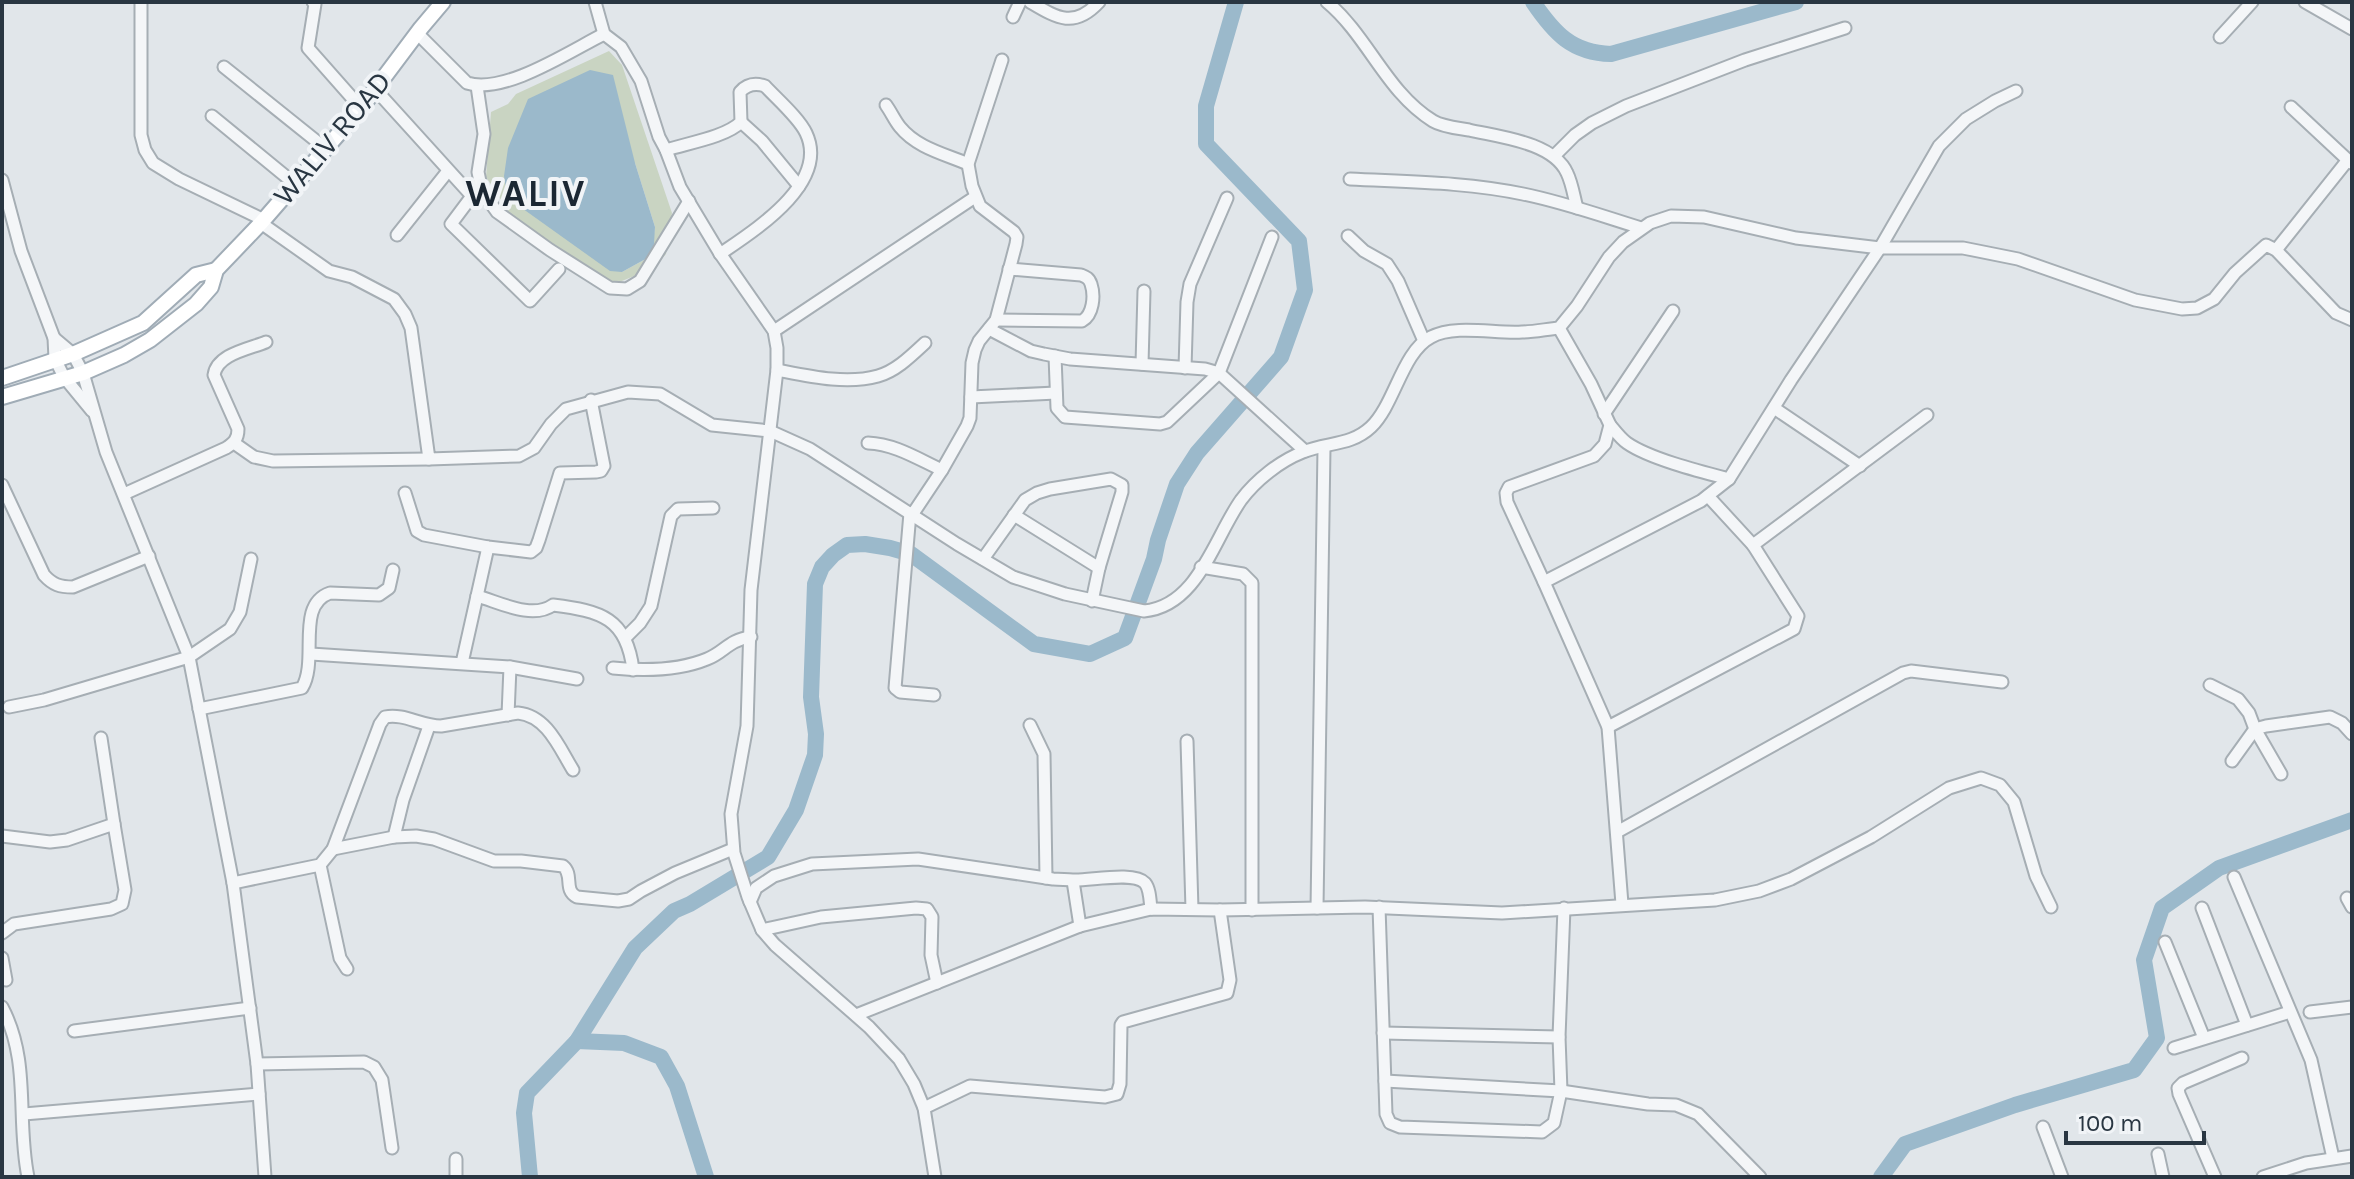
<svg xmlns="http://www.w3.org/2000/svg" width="2354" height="1179" viewBox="0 0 2354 1179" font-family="Karla,sans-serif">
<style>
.green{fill:#c9d4c2;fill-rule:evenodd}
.water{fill:#9bb9cb}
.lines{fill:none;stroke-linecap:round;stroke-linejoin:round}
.river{stroke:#9bb9cb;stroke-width:16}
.minor-casing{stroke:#a6aeb4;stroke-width:15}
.major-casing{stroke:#a0acb6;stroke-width:18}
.minor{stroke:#f4f6f8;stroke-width:11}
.major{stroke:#fff;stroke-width:14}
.labels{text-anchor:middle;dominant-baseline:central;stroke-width:8;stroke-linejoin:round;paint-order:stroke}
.street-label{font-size:30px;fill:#293642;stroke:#f1f4f7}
.district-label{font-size:38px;font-weight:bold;letter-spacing:2px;fill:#1b2733;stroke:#f1f4f7}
</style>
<rect width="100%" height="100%" fill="#e1e6ea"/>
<path class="green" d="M 609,51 L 622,65 L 672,213 L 666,254 L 654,268 L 612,285 L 515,221 L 486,177 L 491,112 L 508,104 L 516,94 ZM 635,163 L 655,227 L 651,256 L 622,272 Z"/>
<path class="water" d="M 590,70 L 613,75 L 635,163 L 655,227 L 654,244 L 651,256 L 622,272 L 610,271 L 519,206 L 506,189 L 504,176 L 508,148 L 528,99 Z"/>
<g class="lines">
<g class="river">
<path d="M 1533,2 C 1554,33 1572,53 1611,54 L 1796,2"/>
<path d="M 577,1041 L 624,1043 L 661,1057 L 677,1086 L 706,1177"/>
<path d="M 530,1177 L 524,1113 L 527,1093 L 577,1041 L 635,948 L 674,911 L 690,904 L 768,857 L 796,810 L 815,755 L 816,734 L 811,697 L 815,584 L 822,567 L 833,555 L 847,545 L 865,544 L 890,548 L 911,554 L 1034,644 L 1090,654 L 1125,638 L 1154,559 L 1158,540 L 1177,484 L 1197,453 L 1281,357 L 1305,290 L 1299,241 L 1206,144 L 1206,106 L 1236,2"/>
<path d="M 1881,1177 L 1905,1144 L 2015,1105 L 2134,1070 L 2157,1038 L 2144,960 L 2162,908 L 2219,868 L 2352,820"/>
</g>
<defs>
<g id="minor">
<path d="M 141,2 L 141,135 L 145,150 L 153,163 L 179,179 L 264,220"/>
<path d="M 313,2 L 315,4 L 308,48 L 361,108"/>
<path d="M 595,2 L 604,34 L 621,47 L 641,81 L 659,137 L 666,150 L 680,187 L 719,252 L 774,331 L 777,348 L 777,370 L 751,590 L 747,726 L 731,814 L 734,853 L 748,897 L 762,930 L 775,945 L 869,1027 L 899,1059 L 914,1084 L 924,1108 L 935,1177"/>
<path d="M 1030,2 C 1057,18 1074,29 1099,2"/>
<path d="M 1327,2 C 1368,36 1386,92 1433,121 C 1443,127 1458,128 1469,130 C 1499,137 1553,142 1567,173 C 1572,183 1574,197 1577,208"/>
<path d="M 2305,2 L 2352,29"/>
<path d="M 1013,17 L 1020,2"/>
<path d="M 417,33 L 467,83 C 504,95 570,51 604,34"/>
<path d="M 2220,37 L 2252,2"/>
<path d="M 224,67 L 325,148"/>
<path d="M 477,86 L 484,134 L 478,172 L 482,191 L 497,212 L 550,250 L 610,288 L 627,289 L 640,281 L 689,201"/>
<path d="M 375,89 L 472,196 L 451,224 L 530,301 L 559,269"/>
<path d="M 886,105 C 891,112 895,121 900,127 C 917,148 945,154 968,164"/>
<path d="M 2291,107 L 2351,163"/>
<path d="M 212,116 L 295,184"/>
<path d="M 741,122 L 762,141 L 799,186"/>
<path d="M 666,150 C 688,143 726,137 741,122 L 740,92 C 747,84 756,83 765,86 C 777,99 799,118 806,133 C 830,183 755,230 720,254"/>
<path d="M 1554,156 L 1575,135 L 1592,123 L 1626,106 L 1745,60 L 1845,28"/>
<path d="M 1350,179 C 1408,182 1466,182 1523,194 C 1563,202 1602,216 1641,228"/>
<path d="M 2,180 L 21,251 L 54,338 L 55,359 L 64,377 L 92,411"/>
<path d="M 261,223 L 329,271 L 352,277 L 394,299 L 405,314 L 411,328 L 429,459 L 519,456 L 534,448 L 551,424 L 566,409 L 628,392 L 660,394 L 712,425 L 770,431 L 810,449 L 957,544 L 1013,577 L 1065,594 L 1144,611 C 1198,606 1214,538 1241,500 C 1256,480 1280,461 1303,452 C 1327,442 1351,446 1371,427 C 1395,404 1402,352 1431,337 C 1455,324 1496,334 1522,332 C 1534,332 1547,329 1559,328 L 1577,306 L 1609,257 L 1623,242 L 1650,223 L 1671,216 L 1704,217 L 1796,238 L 1830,242 L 1880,248 L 1963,248 L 2018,259 L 2135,300 L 2182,309 L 2197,308 L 2214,299 L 2235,273 L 2266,245 L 2276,250 L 2336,313 L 2352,320"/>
<path d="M 397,235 L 448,171"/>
<path d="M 1348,236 L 1364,251 L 1387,264 L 1398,281 L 1424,341"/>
<path d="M 2276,250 L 2347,161"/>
<path d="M 996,320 L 1082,321 C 1093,315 1095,296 1091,284 C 1089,278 1086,277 1081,275 L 1009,269"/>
<path d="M 1559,328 L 1591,384 L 1610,425 L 1605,444 L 1594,456 L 1509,487 L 1506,493 L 1507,502 L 1544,582 L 1608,727 L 1622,904"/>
<path d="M 989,329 L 1031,351 L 1044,354 L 1070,359 L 1205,369 L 1219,373 L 1305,451"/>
<path d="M 774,331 L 975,197"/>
<path d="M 54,338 L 73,354 L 83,373 L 106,452 L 189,657 L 233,883 L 257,1064 L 265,1177"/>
<path d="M 1055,356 L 1057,408 L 1065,417 L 1160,424 L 1167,422 L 1219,373 L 1272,237"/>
<path d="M 1142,364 L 1144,291"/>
<path d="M 1185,368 L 1187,302 L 1190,284 L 1227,198"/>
<path d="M 777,370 C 808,376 846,385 878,376 C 896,371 911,356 925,343"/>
<path d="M 971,397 L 1056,393"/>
<path d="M 1774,408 L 1860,466"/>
<path d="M 1604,414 L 1673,311"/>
<path d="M 1610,425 C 1615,431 1621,439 1627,443 C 1650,459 1702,472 1729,479 L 1791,380 L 1880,248 L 1939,146 L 1966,119 L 1995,101 L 2016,91"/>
<path d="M 234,443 L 254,457 L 273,461 L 429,459"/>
<path d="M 868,443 C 895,444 918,459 942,470"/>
<path d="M 2,485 L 44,575 C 53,585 60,587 73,587 L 149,556"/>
<path d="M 405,493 L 417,531 L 424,535 L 488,547 L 531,552 L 536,548 L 539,540 L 560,473 L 596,472 L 601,471 L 604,466 L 591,400"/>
<path d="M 124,494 L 226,448 C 234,443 238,439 238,429 L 214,375 C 217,354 249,349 266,342"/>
<path d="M 1708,496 L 1753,545 L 1927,415"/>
<path d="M 910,513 L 895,688 L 900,692 L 934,695"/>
<path d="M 912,515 L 942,470 L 967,426 L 970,418 L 972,363 L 975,350 L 979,341 L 996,320 L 1016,244 L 1017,237 L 1014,232 L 980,206 L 972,186 L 968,164 L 1002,60"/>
<path d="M 1014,515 L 1099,568"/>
<path d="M 983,559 L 1025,500 L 1037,493 L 1050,489 L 1111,479 L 1122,485 L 1122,492 L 1099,568 L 1092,601"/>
<path d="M 1201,567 L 1243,574 L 1252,583 L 1252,910"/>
<path d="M 1544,582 L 1701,501 L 1729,479"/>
<path d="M 477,596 C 499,602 532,620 553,605 C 601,611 627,618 633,670"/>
<path d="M 626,637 L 640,623 L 651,606 L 671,516 L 678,509 L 713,508"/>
<path d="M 311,654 L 510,667 L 577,679"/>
<path d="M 462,663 L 488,547"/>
<path d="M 613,668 C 644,671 678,671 707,659 C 725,652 728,640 751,637"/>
<path d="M 2210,685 L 2238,699 L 2249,713 L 2255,729 L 2281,774"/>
<path d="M 9,707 L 44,700 L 189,657 L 230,629 L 240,612 L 251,559"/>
<path d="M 199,709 L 302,688 C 319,660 295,605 330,593 L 379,595 L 389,588 L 393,570"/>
<path d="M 508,715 L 510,667"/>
<path d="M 1030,725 L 1044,754 L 1046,878"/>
<path d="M 1608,727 L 1794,629 L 1798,616 L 1753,545"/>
<path d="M 101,738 L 114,824"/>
<path d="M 1187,741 L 1192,909"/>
<path d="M 2232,761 L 2255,729 L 2266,726 L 2330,717 L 2342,723 L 2352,734"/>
<path d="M 1617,832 L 1903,673 L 1911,671 L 2002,682"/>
<path d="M 2,836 L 50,842 L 67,840 L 114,824 L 125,890 L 122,904 L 111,909 L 14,924 L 2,933"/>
<path d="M 394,837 L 403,800 L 429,726"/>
<path d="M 333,849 L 394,837 L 416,836 L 434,839 L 494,861 L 521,861 L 563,866 C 574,875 563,890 577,897 L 618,901 L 629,899 L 641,891 L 675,873 L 733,849"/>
<path d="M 320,865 L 340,958 L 347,969"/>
<path d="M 2234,877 L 2311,1060 L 2333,1158"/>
<path d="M 1073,881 L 1080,926"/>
<path d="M 233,883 L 320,865 L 333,849 L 380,724 L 385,717 C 404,713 421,726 441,726 L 518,713 C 547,716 559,747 573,770"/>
<path d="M 2347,898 L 2352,907"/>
<path d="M 750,902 L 756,888 L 774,876 L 812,864 L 918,859 L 1053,879 C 1060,879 1067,880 1073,880 C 1089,881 1134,871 1145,883 C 1150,889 1150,901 1151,909"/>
<path d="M 1379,907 L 1386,1114 L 1390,1123 L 1400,1127 L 1542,1132 L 1554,1123 L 1561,1091 L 1559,1037 L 1564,908"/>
<path d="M 1317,908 L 1324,448"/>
<path d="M 2202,908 L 2247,1025"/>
<path d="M 762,930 L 821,917 L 916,908 L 927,909 L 932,917 L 931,955 L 937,983"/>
<path d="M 2165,942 L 2204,1038"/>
<path d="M 2,958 L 6,980"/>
<path d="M 2,1007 C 31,1062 16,1119 28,1177"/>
<path d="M 2310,1012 L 2352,1007"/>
<path d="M 856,1015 L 1080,926 L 1151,909 L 1220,910 L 1365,907 L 1502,913 L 1715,900 L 1759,891 L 1791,879 L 1871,837 L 1949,788 L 1981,778 L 2000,785 L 2014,802 L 2036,876 L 2051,907"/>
<path d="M 74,1031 L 250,1008"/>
<path d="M 1383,1033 L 1559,1037"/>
<path d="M 2174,1048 L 2290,1012"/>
<path d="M 257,1064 L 364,1062 L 374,1067 L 382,1080 L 392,1148"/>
<path d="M 1385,1081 L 1561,1091 L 1648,1104 L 1676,1105 L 1698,1114 L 1760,1177"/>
<path d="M 924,1108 L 970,1086 L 1105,1097 L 1117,1094 L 1120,1084 L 1121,1025 L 1123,1022 L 1227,993 L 1230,980 L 1220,910"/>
<path d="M 24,1114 L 259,1094"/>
<path d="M 2043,1127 L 2062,1177"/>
<path d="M 2158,1154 L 2163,1177"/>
<path d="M 456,1159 L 456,1177"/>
<path d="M 2215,1177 L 2179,1094 L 2178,1088 L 2183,1083 L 2242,1058"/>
<path d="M 2263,1177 L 2306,1163 L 2352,1156"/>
</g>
<g id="major">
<path d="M 2,378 L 73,354 L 143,323 L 196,275 L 216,270"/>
<path d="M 2,397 L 83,373 L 124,355 L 150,340 L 196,304 L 211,287 L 216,270 L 261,223 L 361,108 L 421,28 L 443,2"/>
</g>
</defs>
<use href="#minor" class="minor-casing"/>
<use href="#major" class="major-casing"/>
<use href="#minor" class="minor"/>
<use href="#major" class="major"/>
</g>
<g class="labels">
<g class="street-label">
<text transform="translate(332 138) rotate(-50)">WALIV ROAD</text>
</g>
<g class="district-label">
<text x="526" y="193">WALIV</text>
</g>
</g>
<rect width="2354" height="1179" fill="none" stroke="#293642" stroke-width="8"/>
<path d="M2066 1131v12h138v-12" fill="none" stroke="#293642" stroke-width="4"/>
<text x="2078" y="1131" font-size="24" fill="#293642" stroke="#f1f4f7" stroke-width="6" paint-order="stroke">100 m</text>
</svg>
